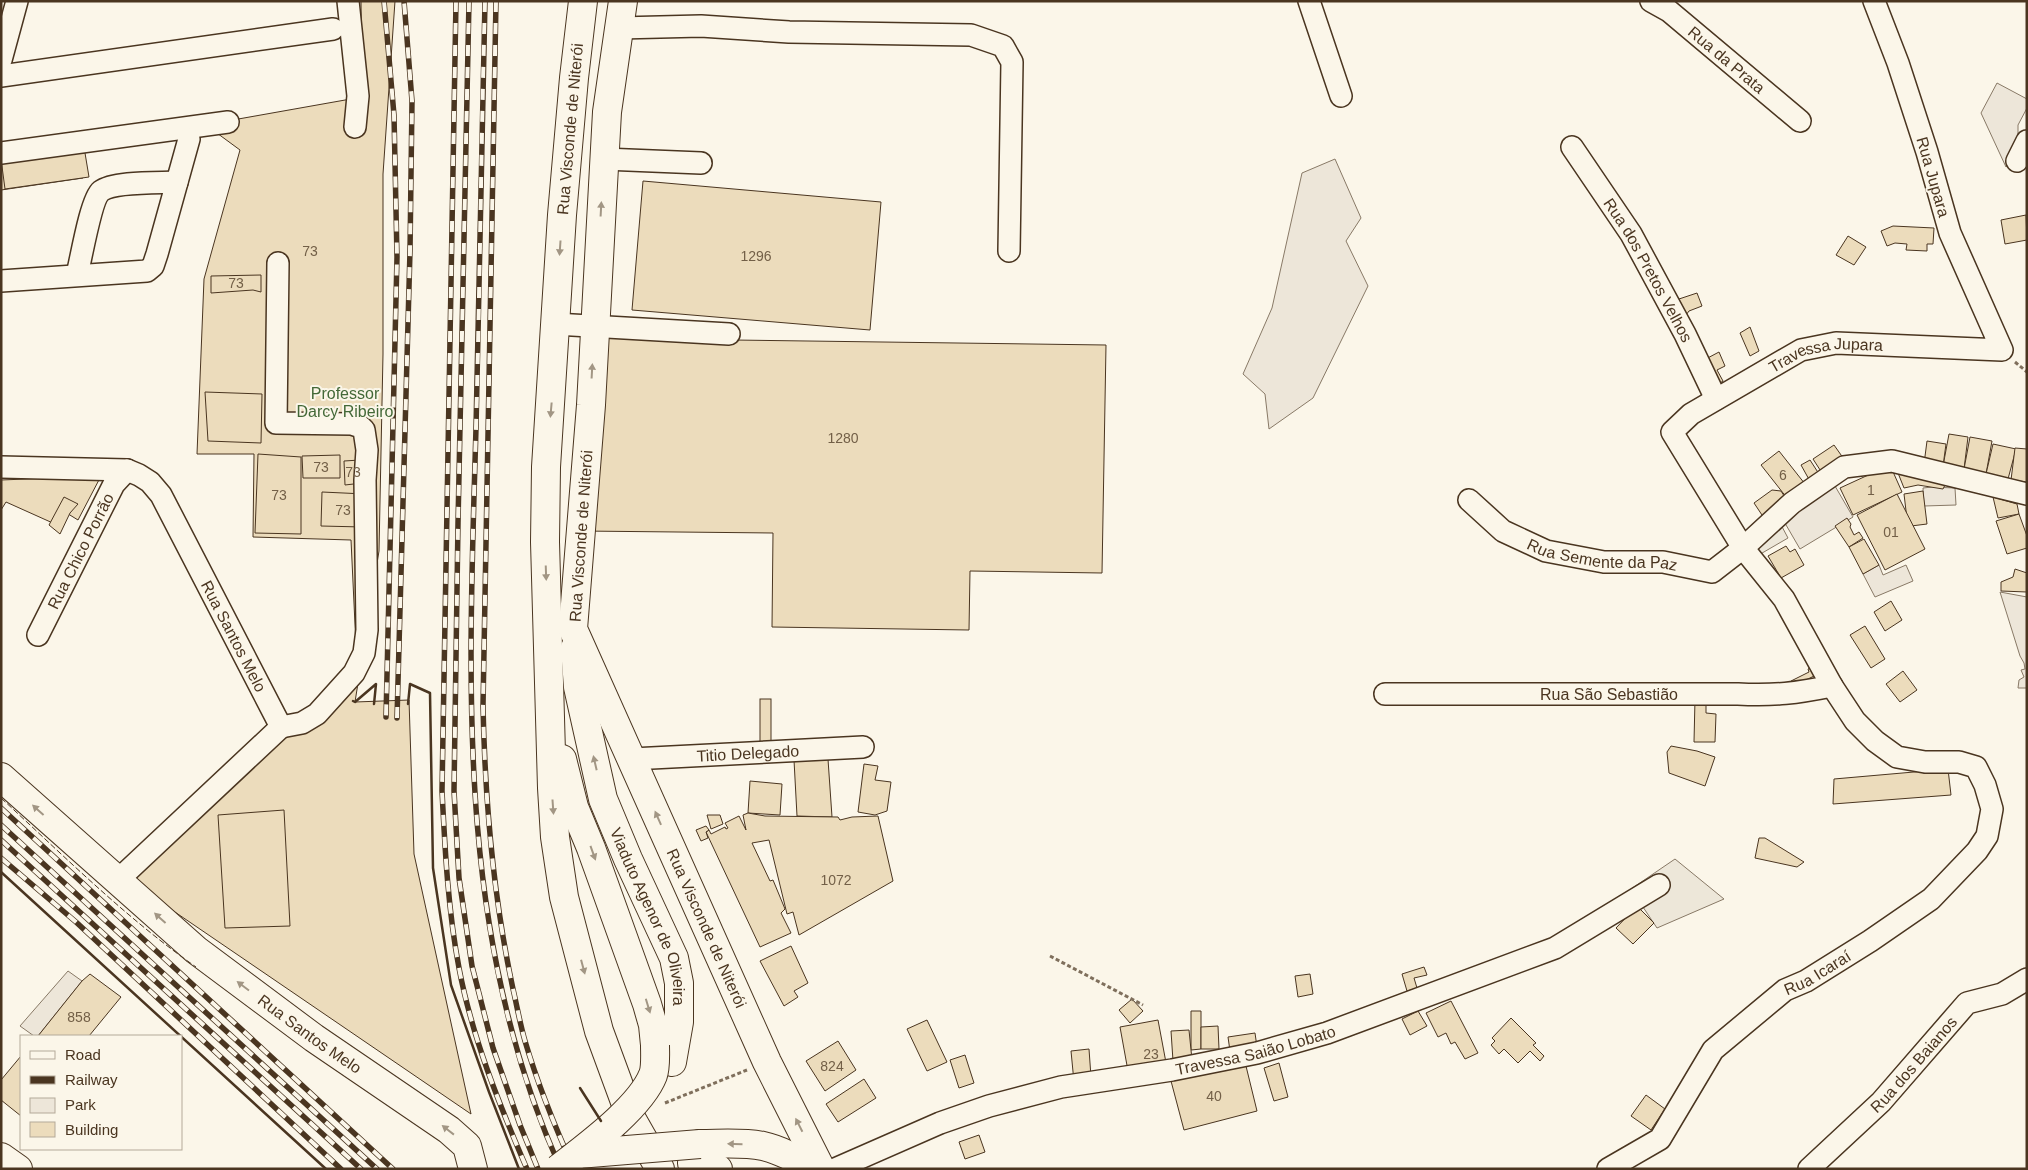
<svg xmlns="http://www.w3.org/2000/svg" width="2028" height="1170" viewBox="0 0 2028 1170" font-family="Helvetica,sans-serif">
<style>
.green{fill:#ede6d9;stroke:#887966}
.parking{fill:#ede7d9;stroke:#887966}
.building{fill:#ecdcbc;stroke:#4a3520}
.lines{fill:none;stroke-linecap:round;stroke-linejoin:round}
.minor-casing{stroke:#4a3520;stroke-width:24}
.major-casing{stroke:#4a3520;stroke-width:30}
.path{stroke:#7f6f5c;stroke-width:3;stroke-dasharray:4 2.5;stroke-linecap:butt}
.minor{stroke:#fbf6e9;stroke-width:21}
.major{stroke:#fbf6e9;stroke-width:28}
.rail-casing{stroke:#4a3520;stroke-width:5.5}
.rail{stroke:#fbf6e9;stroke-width:4;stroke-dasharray:11;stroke-linecap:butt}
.major-bridge-casing{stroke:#4a3520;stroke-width:30;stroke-linecap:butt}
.major-bridge{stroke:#fbf6e9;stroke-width:28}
.fence{stroke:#4a3520;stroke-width:1;stroke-dasharray:6 2.5;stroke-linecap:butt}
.wall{stroke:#4a3520;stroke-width:2.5}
.oneway{fill:#a29684}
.labels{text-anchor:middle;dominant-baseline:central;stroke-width:4;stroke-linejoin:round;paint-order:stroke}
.number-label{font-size:14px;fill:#725f47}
.street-label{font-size:16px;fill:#4a3520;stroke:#fbf6e9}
.park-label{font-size:16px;fill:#436837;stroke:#fbf6e9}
</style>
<rect width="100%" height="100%" fill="#fbf6e9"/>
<g class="green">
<path d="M 1997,83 L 2027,99 L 2027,108 L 2018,125 L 2018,143 L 2006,167 L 1981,113 Z"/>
<path d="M 1335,159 L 1361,218 L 1346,241 L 1368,286 L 1313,398 L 1269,429 L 1265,394 L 1243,374 L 1272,308 L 1302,173 Z"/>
<path d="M 1835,486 L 1853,517 L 1800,549 L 1782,518 Z"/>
<path d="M 1932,487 L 1955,488 L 1956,505 L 1924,506 L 1923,488 Z"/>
<path d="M 1879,565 L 1883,575 L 1906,565 L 1913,581 L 1875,597 L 1863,574 Z"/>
<path d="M 2000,592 L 2027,597 L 2027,688 L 2018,688 L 2019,680 L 2024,677 L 2021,670 L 2025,669 L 2024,663 L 2020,656 Z"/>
<path d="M 68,971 L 82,981 L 38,1036 L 34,1036 L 20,1026 Z"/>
</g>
<g class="parking">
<path d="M 1779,521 L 1788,538 L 1757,556 L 1748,539 Z"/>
<path d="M 1675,859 L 1724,899 L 1657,928 L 1631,889 Z"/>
</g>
<g class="building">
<path d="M 361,1 L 395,1 L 383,174 L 383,354 L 379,551 L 355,702 L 409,700 L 414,854 L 471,1114 L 128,880 L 357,667 L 351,540 L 253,537 L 254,454 L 197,454 L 204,279 L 240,150 L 206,125 L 84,147 L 83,178 L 1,190 L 1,152 L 199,126 L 362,97 Z"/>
<path d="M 84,147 L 89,177 L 5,189 L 1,159 Z"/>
<path d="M 643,181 L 881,202 L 870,330 L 632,310 Z"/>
<path d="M 2026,215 L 2027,240 L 2005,244 L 2001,220 Z"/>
<path d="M 1893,226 L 1934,228 L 1933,244 L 1927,244 L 1927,251 L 1906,250 L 1907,244 L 1895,243 L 1887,246 L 1881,231 Z"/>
<path d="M 1848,236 L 1866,247 L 1854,265 L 1836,255 Z"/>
<path d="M 261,275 L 261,292 L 253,290 L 211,293 L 211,276 Z"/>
<path d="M 1697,293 L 1702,306 L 1689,311 L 1683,319 L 1676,300 Z"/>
<path d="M 1750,327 L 1759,351 L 1750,356 L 1740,333 Z"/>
<path d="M 583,338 L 1106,345 L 1102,573 L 970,571 L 969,630 L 772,627 L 773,533 L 581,531 Z"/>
<path d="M 1719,352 L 1725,366 L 1717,370 L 1723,381 L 1714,387 L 1702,361 Z"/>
<path d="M 205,392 L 262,394 L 261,443 L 208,441 Z"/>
<path d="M 1949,434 L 1968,437 L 1964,469 L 1943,466 Z"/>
<path d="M 1970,437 L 1992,441 L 1986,474 L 1964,469 Z"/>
<path d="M 1927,441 L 1946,444 L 1943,466 L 1924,464 Z"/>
<path d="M 1993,444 L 2016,449 L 2008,479 L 1986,474 Z"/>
<path d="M 1834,445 L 1846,462 L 1824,476 L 1813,459 Z"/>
<path d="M 2015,448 L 2027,449 L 2027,482 L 2011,480 Z"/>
<path d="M 1779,451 L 1805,484 L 1787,498 L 1761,465 Z"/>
<path d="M 258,454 L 301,457 L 301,534 L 255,533 Z"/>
<path d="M 340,455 L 340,478 L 303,478 L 302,456 Z"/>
<path d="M 360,460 L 362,483 L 345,485 L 344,461 Z"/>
<path d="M 1810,460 L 1821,477 L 1811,483 L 1801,465 Z"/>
<path d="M 1890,465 L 1902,492 L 1853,515 L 1840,488 Z"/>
<path d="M 1896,468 L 1946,483 L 1943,489 L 1918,485 L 1904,488 Z"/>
<path d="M 79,474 L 92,481 L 81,503 L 68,497 Z"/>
<path d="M 101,476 L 78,520 L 65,512 L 55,524 L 6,502 L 1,510 L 1,480 Z"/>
<path d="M 1772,490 L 1781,491 L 1788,502 L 1764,518 L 1754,503 Z"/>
<path d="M 1923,491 L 1927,524 L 1911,526 L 1907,519 L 1904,494 Z"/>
<path d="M 322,492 L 365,494 L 363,527 L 321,526 Z"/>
<path d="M 1897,494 L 1925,549 L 1885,570 L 1857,515 Z"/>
<path d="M 64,497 L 78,504 L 70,513 L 60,534 L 49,525 Z"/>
<path d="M 1993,497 L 2017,504 L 2019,514 L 1998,518 Z"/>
<path d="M 2019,514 L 2027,536 L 2027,548 L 2007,554 L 1996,521 Z"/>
<path d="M 1847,518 L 1851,524 L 1850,527 L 1854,535 L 1859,532 L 1863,538 L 1849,547 L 1835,526 Z"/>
<path d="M 1864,539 L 1879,565 L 1863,574 L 1849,547 Z"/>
<path d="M 1786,546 L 1790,552 L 1795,549 L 1804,565 L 1781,578 L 1768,556 Z"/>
<path d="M 2015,569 L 2027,573 L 2027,592 L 2001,591 L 2001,582 L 2013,577 Z"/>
<path d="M 1891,601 L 1902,620 L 1885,631 L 1874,612 Z"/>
<path d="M 1865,626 L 1885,659 L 1871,668 L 1850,635 Z"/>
<path d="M 1810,668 L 1814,676 L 1794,686 L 1791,681 L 1809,672 L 1808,669 Z"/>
<path d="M 1903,671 L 1917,690 L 1900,702 L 1886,684 Z"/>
<rect x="760" y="699" width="11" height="43"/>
<path d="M 1695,699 L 1706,700 L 1706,713 L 1716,714 L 1715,742 L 1694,742 Z"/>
<path d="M 1671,746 L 1697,751 L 1715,757 L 1705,786 L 1669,773 L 1667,752 Z"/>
<path d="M 828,759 L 832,817 L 797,816 L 794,760 Z"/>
<path d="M 864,764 L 878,766 L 875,780 L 891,782 L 887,811 L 875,815 L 858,812 Z"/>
<path d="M 1948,769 L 1951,795 L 1833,804 L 1834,779 Z"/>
<path d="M 750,781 L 782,784 L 780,815 L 748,813 Z"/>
<path d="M 284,810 L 290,926 L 225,928 L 218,815 Z"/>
<path d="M 748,813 L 765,816 L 838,817 L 840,820 L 852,817 L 878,816 L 893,881 L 799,935 L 793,912 L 787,914 L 769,840 L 752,843 L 770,881 L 773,880 L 785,909 L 781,913 L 791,933 L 760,947 L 706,832 L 709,830 L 711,834 L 725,827 L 726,829 L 728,828 L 725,823 L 739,816 L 746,830 L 743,815 Z"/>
<path d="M 707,815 L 720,815 L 723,824 L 711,829 Z"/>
<path d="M 706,826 L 709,830 L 706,832 L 708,838 L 701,841 L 696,830 Z"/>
<path d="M 1759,838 L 1765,838 L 1804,862 L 1797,867 L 1755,858 Z"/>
<path d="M 1637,906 L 1654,923 L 1633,944 L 1616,928 Z"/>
<path d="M 791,946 L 808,983 L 794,991 L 798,997 L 784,1006 L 760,961 Z"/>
<path d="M 1424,967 L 1427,975 L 1414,978 L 1417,988 L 1407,991 L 1402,974 Z"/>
<path d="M 90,974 L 121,997 L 89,1036 L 38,1036 L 82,981 Z"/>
<path d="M 1310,974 L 1313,994 L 1298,997 L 1295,976 Z"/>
<path d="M 1132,999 L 1143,1011 L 1130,1023 L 1119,1010 Z"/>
<path d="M 1451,1001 L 1478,1053 L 1465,1059 L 1455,1042 L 1451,1044 L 1446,1033 L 1438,1037 L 1426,1013 Z"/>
<path d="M 1191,1011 L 1201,1011 L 1201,1049 L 1191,1050 Z"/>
<path d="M 1418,1011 L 1427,1026 L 1410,1035 L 1402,1019 Z"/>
<path d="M 1511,1018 L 1536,1043 L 1533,1045 L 1544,1056 L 1540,1061 L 1530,1051 L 1518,1063 L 1504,1049 L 1499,1054 L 1491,1045 L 1495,1041 L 1492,1038 Z"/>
<path d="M 927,1020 L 947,1062 L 927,1071 L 907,1029 Z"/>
<path d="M 1158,1020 L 1167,1068 L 1128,1071 L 1120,1027 Z"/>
<path d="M 1218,1026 L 1219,1049 L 1201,1049 L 1201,1027 Z"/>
<path d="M 1189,1030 L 1192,1060 L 1173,1061 L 1171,1031 Z"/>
<path d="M 1255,1033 L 1257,1047 L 1230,1051 L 1228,1037 Z"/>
<path d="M 838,1041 L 856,1070 L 825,1091 L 806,1061 Z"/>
<path d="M 1089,1049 L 1091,1077 L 1074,1082 L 1071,1051 Z"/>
<path d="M 965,1055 L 974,1083 L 959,1088 L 950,1060 Z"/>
<path d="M 21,1056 L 21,1116 L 1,1100 L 1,1080 Z"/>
<path d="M 1245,1062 L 1257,1111 L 1184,1130 L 1171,1081 Z"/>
<path d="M 1279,1063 L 1288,1097 L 1274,1101 L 1264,1068 Z"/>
<path d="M 864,1079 L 876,1098 L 838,1122 L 826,1104 Z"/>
<path d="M 1646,1095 L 1665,1109 L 1651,1130 L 1631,1116 Z"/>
<path d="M 979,1135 L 985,1152 L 965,1159 L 959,1142 Z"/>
</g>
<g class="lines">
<defs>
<g id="minor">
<path d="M 348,1 L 358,96 L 355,127"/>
<path d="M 1309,1 L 1341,96"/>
<path id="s1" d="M 1651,1 L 1669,11 L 1800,121"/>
<path d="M 619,28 L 701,26 L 789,32 L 971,35 L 1003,46 L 1012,62 L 1009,251"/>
<path d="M 1,60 L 17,1"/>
<path d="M 1,76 L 333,29"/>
<path id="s2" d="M 1572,147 L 1631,234 L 1685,334 L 1716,399"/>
<path d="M 1,153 L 228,122"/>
<path d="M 604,159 L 701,163"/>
<path d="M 2017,161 L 2027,141"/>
<path d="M 278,263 L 276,423 L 352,424 L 361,427 L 364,430 L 367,450 L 365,480 L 367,630 L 364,653 L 354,673 L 317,714 L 302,723 L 281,727"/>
<path d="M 77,275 C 81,259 91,199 101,191 C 114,181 160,183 177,182"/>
<path d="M 1,281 L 147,271 L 153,266 L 157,254 L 189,139"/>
<path d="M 555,324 L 729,334"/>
<path id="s3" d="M 1,467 L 127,470 L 139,475 L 150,482 L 161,495 L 281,727"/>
<path id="s4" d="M 1469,500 L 1503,531 L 1546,551 L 1604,562 L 1663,562 L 1712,572 L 1743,548 L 1792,503 L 1844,467 L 1892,461 L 2027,494"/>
<path id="s5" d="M 38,635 L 114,484 L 127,470"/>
<path id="s6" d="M 1385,694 L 1738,694 C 1774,696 1797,693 1832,686"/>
<path id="s7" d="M 632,759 L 863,747"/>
<path d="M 118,880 L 281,727"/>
<path id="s8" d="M 835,1169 L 940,1123 L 989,1106 L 1061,1087 L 1172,1070 L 1257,1053 L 1327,1033 L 1555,948 L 1659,885"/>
<path id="s9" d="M 1608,1169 L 1660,1139 L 1713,1050 L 1785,990 L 1806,981 L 1870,941 L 1931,899 L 1977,851 L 1987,836 L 1992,809 L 1985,785 L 1976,767 L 1959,762 L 1925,762 L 1897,757 L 1875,741 L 1855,721 L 1832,686 L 1784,599 L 1743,548 L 1672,432 L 1691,414 L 1801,350 L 1836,343 L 2002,350 L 1950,233 L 1927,152 L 1898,63 L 1874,1"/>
<path id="s10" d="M 1809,1169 L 1881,1102 L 1967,1003 L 2002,994 L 2027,979"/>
</g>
<g id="major">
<path d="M 583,1 L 574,78 L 562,215 L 546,467 L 545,542 L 552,788 L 555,837 L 564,897 L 599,1031 L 631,1118 L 660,1169"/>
<path id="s11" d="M 623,1 L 607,112 L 591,405 L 573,629 L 767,1062 L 821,1169"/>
<path id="s12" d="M 575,648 L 578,687 L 603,799 L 628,859 L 674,958 L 679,983 L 679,1022 L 672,1062"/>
<path d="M 562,759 L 574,807 L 591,848 L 647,1004 L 653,1025 L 655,1045"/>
<path id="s13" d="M 1,777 L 196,950 L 314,1038 L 449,1130 L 467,1146 L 473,1169"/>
<path d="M 700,1144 C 721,1144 743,1142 763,1146 C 781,1150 798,1160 814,1169"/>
<path d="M 1,1157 L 18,1169"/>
<path d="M 692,1163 L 718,1169"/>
</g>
</defs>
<use href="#minor" class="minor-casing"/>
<use href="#major" class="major-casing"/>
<g class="path">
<path d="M 2015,362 L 2027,372"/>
<path d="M 1050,956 L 1143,1005"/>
<path d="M 665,1103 L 747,1070"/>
</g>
<use href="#minor" class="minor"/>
<use href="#major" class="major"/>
<defs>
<g id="rail">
<path d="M 384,1 L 394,115 L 397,257 L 386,717"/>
<path d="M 456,1 L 442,791 C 445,850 448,910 459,968 C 472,1037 499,1104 527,1169"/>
<path d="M 469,1 L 458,523 L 454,791 L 459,878 L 472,966 L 493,1048 L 520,1125 L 538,1169"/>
<path d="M 485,1 C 481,143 480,286 476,428 C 469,678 454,935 561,1169"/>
<path d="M 496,1 L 483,706 C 485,802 493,896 513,989 C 517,1006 520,1024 525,1041 C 538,1085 555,1127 574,1169"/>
<path d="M 397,718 L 410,251 L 412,101 L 404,1"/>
<path d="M 1,808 L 393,1169"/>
<path d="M 1,825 L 377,1169"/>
<path d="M 1,840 L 361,1169"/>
<path d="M 1,858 L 76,922 L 341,1169"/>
</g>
</defs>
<use href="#rail" class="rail-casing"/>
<use href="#rail" class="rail"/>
<defs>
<g id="major-bridge">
<path d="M 578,1154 L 700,1144"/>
<path d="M 558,1169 C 586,1147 640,1108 653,1075 C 656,1067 655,1054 655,1045"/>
</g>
</defs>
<use href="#major-bridge" class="major-bridge-casing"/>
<use href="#major-bridge" class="major-bridge"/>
<path class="fence" d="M 1,798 C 64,856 126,918 196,967"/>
<g class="wall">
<path d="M 353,701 L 355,702 L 376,684 L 374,704"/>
<path d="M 408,704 L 410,684 L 430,693 L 433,868 L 451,985 L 489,1092 L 519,1169"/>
<path d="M 1,872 L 326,1169"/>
<path d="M 580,1088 L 601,1121"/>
</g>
</g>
<defs><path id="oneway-solid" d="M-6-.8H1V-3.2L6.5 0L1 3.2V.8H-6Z" transform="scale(1.25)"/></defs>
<g class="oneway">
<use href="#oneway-solid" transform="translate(601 209) rotate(-87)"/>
<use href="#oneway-solid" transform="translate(560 248) rotate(94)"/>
<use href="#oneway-solid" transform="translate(592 371) rotate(-87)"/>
<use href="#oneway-solid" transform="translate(551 410) rotate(95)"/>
<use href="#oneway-solid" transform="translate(546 573) rotate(88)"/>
<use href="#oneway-solid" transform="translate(595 763) rotate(-103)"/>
<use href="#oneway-solid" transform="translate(553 807) rotate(86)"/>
<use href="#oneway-solid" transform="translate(38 810) rotate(-138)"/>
<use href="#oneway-solid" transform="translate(658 818) rotate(-114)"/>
<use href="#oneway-solid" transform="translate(593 853) rotate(70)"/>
<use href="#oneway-solid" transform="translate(160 918) rotate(-138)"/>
<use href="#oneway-solid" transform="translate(583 967) rotate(75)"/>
<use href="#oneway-solid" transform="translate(243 986) rotate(-143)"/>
<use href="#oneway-solid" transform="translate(648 1006) rotate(73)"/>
<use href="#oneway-solid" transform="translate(799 1125) rotate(-117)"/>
<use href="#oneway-solid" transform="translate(448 1130) rotate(-142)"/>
<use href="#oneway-solid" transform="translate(735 1144) rotate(-179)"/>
</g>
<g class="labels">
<g class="number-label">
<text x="310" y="251">73</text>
<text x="756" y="256">1296</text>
<text x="236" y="283">73</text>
<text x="843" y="438">1280</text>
<text x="321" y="467">73</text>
<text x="353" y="472">73</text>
<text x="1783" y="475">6</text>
<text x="1871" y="490">1</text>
<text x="279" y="495">73</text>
<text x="343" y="510">73</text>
<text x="1891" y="532">01</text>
<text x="836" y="880">1072</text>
<text x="79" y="1017">858</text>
<text x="1151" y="1054">23</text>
<text x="832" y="1066">824</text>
<text x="1214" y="1096">40</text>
</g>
<g class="street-label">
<text stroke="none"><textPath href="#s1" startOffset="96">Rua da Prata</textPath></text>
<text transform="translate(570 129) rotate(-85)">Rua Visconde de Niterói</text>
<text transform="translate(1933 177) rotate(74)">Rua Jupara</text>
<text stroke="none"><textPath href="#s2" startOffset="145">Rua dos Pretos Velhos</textPath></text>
<text stroke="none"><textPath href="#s9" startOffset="1242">Travessa Jupara</textPath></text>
<text transform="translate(581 536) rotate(-86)">Rua Visconde de Niterói</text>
<text stroke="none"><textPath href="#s5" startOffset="94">Rua Chico Porrão</textPath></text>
<text stroke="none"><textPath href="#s4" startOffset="150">Rua Semente da Paz</textPath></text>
<text stroke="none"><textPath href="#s3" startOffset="328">Rua Santos Melo</textPath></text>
<text stroke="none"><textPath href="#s6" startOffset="224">Rua São Sebastião</textPath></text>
<text stroke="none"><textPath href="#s7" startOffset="116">Titio Delegado</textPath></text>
<text stroke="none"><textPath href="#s12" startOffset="281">Viaduto Agenor de Oliveira</textPath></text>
<text stroke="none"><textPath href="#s11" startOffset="958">Rua Visconde de Niterói</textPath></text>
<text stroke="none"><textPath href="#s9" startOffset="294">Rua Icaraí</textPath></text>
<text stroke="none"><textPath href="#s13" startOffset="402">Rua Santos Melo</textPath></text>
<text stroke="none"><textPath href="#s8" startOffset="439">Travessa Saião Lobato</textPath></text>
<text stroke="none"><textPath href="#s10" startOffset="148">Rua dos Baianos</textPath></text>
</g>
<g class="park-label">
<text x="345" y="393">Professor<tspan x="345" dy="18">Darcy Ribeiro</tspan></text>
</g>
</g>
<rect width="2028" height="1170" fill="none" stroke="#4a3520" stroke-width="5"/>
<rect x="20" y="1035" width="162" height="115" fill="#fbf6e9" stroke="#b4a999"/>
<rect x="30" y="1051" width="25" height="8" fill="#fbf6e9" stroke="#b4a999"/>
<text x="65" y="1060" font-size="15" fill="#4a3520">Road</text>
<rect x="30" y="1076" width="25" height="8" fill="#4a3520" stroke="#b4a999"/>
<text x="65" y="1085" font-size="15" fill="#4a3520">Railway</text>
<rect x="30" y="1098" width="25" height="15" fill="#ede6d9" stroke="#b4a999"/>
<text x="65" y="1110" font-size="15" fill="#4a3520">Park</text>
<rect x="30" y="1122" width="25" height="15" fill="#ecdcbc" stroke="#b4a999"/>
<text x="65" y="1135" font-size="15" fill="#4a3520">Building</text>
</svg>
